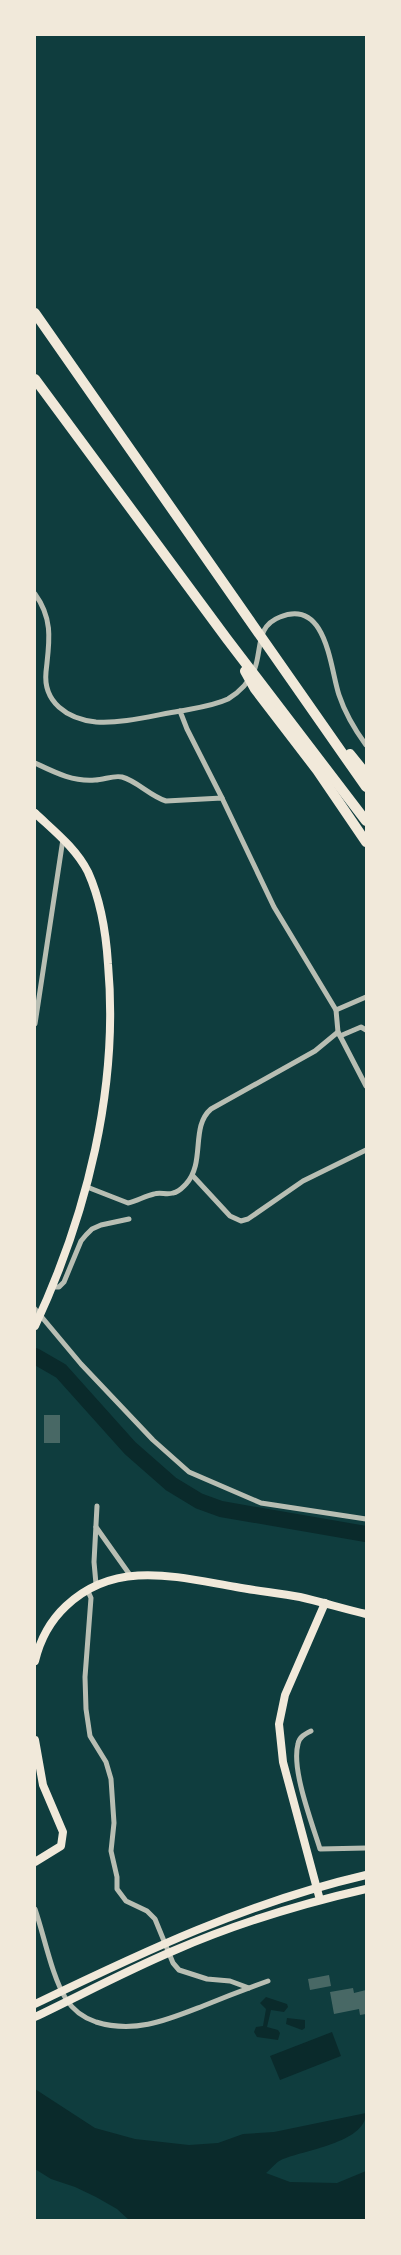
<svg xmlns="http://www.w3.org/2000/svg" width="401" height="2255" viewBox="0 0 401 2255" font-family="'Fira Sans',sans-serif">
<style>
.water{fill:#0a2a2b}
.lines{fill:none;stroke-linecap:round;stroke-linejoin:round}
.river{stroke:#0a2a2b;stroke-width:16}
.building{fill:#486865}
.minor{stroke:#b8beb3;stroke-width:5}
.secondary{stroke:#f1e9da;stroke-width:8}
.motorway{stroke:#f1e9da;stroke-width:10}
</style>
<rect width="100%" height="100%" fill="#0f3d3e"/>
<g class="water">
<path d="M 266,1997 L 287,2004 L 288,2007 L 284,2012 L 271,2010 L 267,2027 L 278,2030 L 280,2033 L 278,2040 L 257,2037 L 254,2032 L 256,2027 L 263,2026 L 266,2009 L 260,2003 Z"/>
<path d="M 287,2018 L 305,2020 L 305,2028 L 302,2030 L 286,2024 Z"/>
<path d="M 332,2032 L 341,2056 L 280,2080 L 270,2056 Z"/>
<path d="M 35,2089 L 95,2128 L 135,2139 L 189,2145 L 218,2143 L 243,2134 L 274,2132 L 366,2113 C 366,2143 303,2150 281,2160 C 275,2163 271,2169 266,2173 L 290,2182 L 337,2183 L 366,2171 L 366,2220 L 129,2220 L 117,2209 L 96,2197 L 75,2187 L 51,2179 L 35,2169 Z"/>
</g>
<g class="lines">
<path class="river" d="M 35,1356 L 61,1371 L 130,1448 L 171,1484 L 199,1501 L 221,1509 L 366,1534"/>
</g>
<g class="building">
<rect x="44" y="1415" width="16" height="28"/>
<path d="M 329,1975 L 331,1986 L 310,1990 L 308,1979 Z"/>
<path d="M 353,1988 L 354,1993 L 366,1990 L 366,2014 L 360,2015 L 359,2009 L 334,2014 L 330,1992 Z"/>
</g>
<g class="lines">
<g class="minor">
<path d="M 35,594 C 54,620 49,643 46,672 C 43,702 67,719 96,722 C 122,724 155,715 180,711"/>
<path d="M 35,763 C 54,772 73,782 95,780 C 104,780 113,775 122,777 C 137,781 150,796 166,801 L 222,798 L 274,907 L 336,1010 L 338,1032 L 366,1086"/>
<path d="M 222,798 L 187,729 L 180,711 C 196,708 213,706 228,699 C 240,692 250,681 255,668 C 262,648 256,626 280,617 C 327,598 330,668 339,695 C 345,713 355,730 366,745"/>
<path d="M 336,1010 L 366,997"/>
<path d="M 35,1024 L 63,839"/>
<path d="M 340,1036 L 361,1027 L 366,1030"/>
<path d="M 193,1176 L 230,1216 L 241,1221 L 248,1219 L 303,1181 L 366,1150"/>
<path d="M 87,1187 L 128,1203 C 137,1201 145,1196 154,1194 C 160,1192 167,1195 173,1193 C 179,1192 182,1188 186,1184 C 206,1162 190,1127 211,1109 L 315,1051 L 338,1032"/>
<path d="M 52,1287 L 59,1287 L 64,1282 L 81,1241 L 86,1235 L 92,1229 L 101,1225 L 129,1219"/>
<path d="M 35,1309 L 81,1364 L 153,1440 L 189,1472 L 261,1503 L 366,1519"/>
<path d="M 96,1527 L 130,1575"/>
<path d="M 96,1584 L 94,1562 L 97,1506"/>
<path d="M 87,1589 L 91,1598 L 85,1677 L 86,1709 L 90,1736 L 106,1762 L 111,1779 L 114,1823 L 111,1851 L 117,1877 L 117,1889 L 126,1901 L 147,1911 L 155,1919 L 173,1963 L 179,1970 L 207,1979 L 230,1981 L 249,1988"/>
<path d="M 311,1731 C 305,1734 299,1737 298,1744 C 291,1769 312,1823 320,1849 L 366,1848"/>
<path d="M 35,1909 C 44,1935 52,1977 66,1999 C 73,2010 84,2018 96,2022 C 135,2034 167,2020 203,2006 C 225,1997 246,1989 268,1981"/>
</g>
<g class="secondary">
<path d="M 35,813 C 54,831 76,848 88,872 C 101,901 106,932 108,964 C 119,1088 87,1214 35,1326"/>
<path d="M 35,1661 C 40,1640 50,1621 66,1606 C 115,1559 177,1577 236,1587 C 257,1591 279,1593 300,1597 C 322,1602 344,1609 366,1614"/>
<path d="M 35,1740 L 43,1785 L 63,1832 L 61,1846 L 35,1862"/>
<path d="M 320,1900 L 283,1762 L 279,1724 L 285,1695 L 325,1603"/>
<path d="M 35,2004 C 145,1951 246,1903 366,1875"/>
<path d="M 35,2017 C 81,1995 126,1971 173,1951 C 235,1924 300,1904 366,1889"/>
</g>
<g class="motorway">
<path d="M 35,313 L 366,787"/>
<path d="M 35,379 L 227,639 L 366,821"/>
<path d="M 245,671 L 255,689 L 317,770 L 366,842"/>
<path d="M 350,754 L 366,774"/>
</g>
</g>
<rect width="401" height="2255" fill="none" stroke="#f1e9da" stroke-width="72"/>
</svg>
